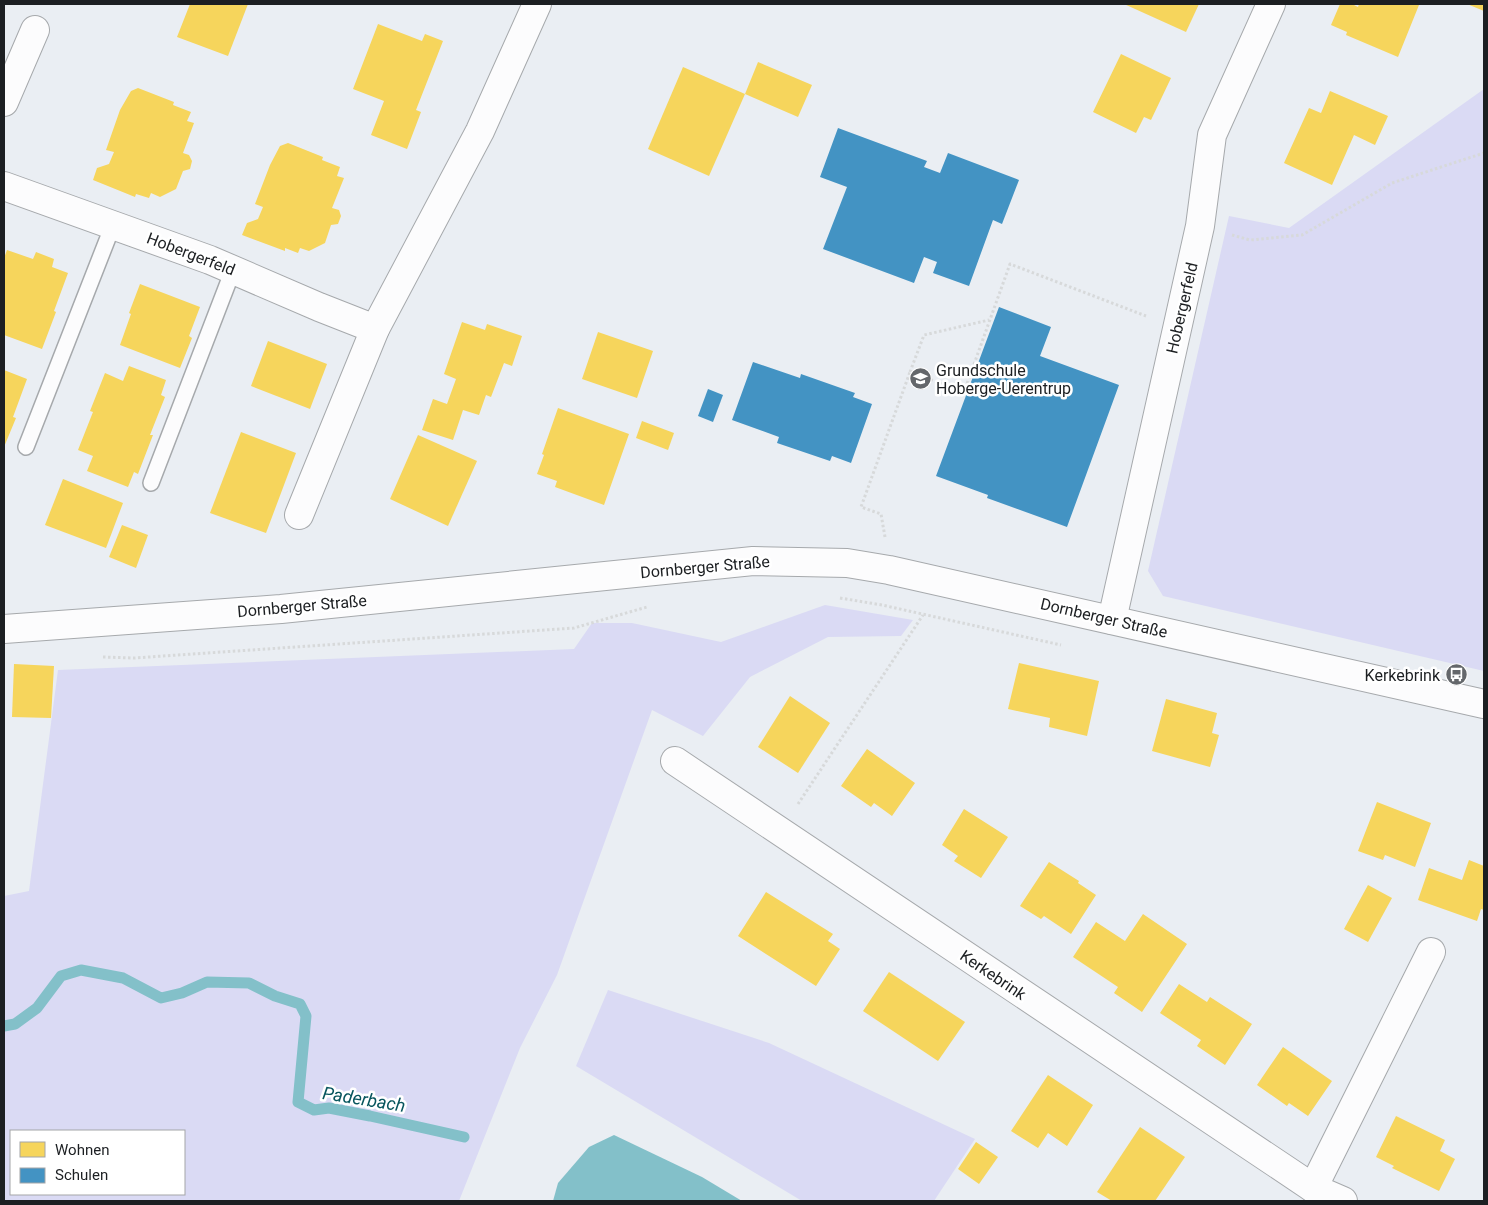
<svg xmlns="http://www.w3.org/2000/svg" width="1488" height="1205" viewBox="0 0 1488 1205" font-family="Roboto,sans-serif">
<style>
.green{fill:#dadaf4;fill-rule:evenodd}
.water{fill:#83c0c9}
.homes{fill:#f6d55c}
.schools{fill:#4393c3}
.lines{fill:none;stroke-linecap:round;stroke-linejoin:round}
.stream{stroke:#83c0c9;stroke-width:11}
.lane-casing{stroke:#a6a9ac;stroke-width:18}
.street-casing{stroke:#a6a9ac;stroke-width:30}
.secondary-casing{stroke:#a6a9ac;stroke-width:30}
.path{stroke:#d7d9da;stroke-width:3;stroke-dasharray:2.5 2.5;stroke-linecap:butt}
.lane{stroke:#fcfcfd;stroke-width:15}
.street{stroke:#fcfcfd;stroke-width:28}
.secondary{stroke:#fcfcfd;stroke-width:28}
.labels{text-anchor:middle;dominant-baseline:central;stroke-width:5;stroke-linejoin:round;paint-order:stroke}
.street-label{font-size:16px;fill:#1c1f22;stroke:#fff}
.poi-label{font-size:16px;fill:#1c1f22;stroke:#fff;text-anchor:start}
.water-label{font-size:18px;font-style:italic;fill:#07555d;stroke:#fff}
</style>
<rect width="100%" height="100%" fill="#eaeef3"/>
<g class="green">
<path d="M 1484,89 L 1484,671 L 1163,596 L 1148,571 L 1229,216 L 1289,228 Z"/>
<path d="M 825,605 L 913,620 L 901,636 L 828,637 L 750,677 L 703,736 L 652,710 L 557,975 L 520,1048 L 459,1201 L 4,1201 L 4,896 L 29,891 L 58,670 L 574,649 L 592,623 L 632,623 L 721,642 ZM 184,1131 L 184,1194 L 11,1194 L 11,1131 Z"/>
<path d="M 608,990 L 769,1043 L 975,1139 L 934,1201 L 802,1201 L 576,1066 Z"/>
</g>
<path class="water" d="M 614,1135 L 702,1177 L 742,1201 L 553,1201 L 558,1183 L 589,1147 Z"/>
<g class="homes">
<path d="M 190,4 L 248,4 L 228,56 L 177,37 Z"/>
<path d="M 1124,4 L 1199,4 L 1186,32 Z"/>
<path d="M 1340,4 L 1352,4 L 1358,7 L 1359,4 L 1415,4 L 1419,5 L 1398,57 L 1346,35 L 1347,32 L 1331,25 Z"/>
<path d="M 1467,4 L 1484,4 L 1484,11 Z"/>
<path d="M 378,24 L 422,41 L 425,34 L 443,41 L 416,110 L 421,112 L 407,149 L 371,135 L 384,101 L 353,89 Z"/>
<path d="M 1121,54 L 1171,78 L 1151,120 L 1144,117 L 1136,133 L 1093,112 Z"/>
<path d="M 758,62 L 812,85 L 798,117 L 745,94 Z"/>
<path d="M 683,67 L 745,94 L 709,176 L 648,149 Z"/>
<path d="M 138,88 L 174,102 L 173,105 L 191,112 L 187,121 L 194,123 L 183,153 L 189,155 L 192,161 L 190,169 L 183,171 L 176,189 L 160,197 L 151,193 L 149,198 L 136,194 L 135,197 L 93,180 L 97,168 L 109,164 L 114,152 L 106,150 L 120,110 L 131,91 Z"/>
<path d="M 1330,91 L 1388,116 L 1375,145 L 1354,135 L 1332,185 L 1284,163 L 1309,108 L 1321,113 Z"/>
<path d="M 288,143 L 323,157 L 322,160 L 340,167 L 337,176 L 344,178 L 332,208 L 339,210 L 341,216 L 338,224 L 331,225 L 325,243 L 309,251 L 300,248 L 298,253 L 285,248 L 285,251 L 242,235 L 247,223 L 258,219 L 263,207 L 255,204 L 270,165 L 280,146 Z"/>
<path d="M 7,250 L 33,259 L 36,252 L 54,259 L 52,267 L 68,273 L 54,311 L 56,312 L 42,349 L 4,335 L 4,258 Z"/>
<path d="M 140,284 L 200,307 L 189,336 L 192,338 L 180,368 L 120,345 L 131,314 L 129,313 Z"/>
<path d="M 462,322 L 485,330 L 487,324 L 522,336 L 512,366 L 504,363 L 491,397 L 486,395 L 479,415 L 463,410 L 453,440 L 422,430 L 433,399 L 447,404 L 456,379 L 444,374 Z"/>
<path d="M 598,332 L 653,351 L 637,398 L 582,379 Z"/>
<path d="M 268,341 L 327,364 L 310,409 L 251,386 Z"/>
<path d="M 129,366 L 166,380 L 161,395 L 165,397 L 150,435 L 153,435 L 138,474 L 134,472 L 128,487 L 87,471 L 93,456 L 78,450 L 93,412 L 90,411 L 105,373 L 123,381 Z"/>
<path d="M 4,370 L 27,379 L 13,417 L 16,418 L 4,447 Z"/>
<path d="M 558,408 L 629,434 L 604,505 L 555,487 L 557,481 L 537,474 L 544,455 L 542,454 Z"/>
<path d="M 642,421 L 674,433 L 668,450 L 636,438 Z"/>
<path d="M 241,432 L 296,453 L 266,533 L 210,513 Z"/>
<path d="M 418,435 L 477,461 L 448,526 L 390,499 Z"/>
<path d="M 63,479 L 123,503 L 106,548 L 45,525 Z"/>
<path d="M 122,525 L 148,535 L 136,568 L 109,557 Z"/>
<path d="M 1019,663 L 1099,681 L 1087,736 L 1049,727 L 1050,718 L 1008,709 Z"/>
<path d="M 14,664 L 54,666 L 51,718 L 12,717 Z"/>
<path d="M 790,696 L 830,723 L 798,773 L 758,747 Z"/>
<path d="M 1166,699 L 1217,713 L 1212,733 L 1219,735 L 1210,767 L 1152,751 Z"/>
<path d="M 867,749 L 915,783 L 892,816 L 874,803 L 871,807 L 841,786 Z"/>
<path d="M 1377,802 L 1431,823 L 1415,867 L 1385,855 L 1383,860 L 1358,851 Z"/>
<path d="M 964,809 L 1008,837 L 981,878 L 954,861 L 958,856 L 942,845 Z"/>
<path d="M 1469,860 L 1484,866 L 1484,910 L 1481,909 L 1477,921 L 1418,900 L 1429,868 L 1462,880 Z"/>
<path d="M 1049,862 L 1079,881 L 1078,883 L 1096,895 L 1071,934 L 1044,916 L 1041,919 L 1020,906 Z"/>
<path d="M 1368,885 L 1392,898 L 1368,942 L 1344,929 Z"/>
<path d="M 766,892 L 833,934 L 828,941 L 840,949 L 816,986 L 738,936 Z"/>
<path d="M 1143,914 L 1187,944 L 1142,1012 L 1114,993 L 1118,987 L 1073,957 L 1096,922 L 1125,941 Z"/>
<path d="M 889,972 L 965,1022 L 938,1061 L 863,1011 Z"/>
<path d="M 1179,984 L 1207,1002 L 1210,997 L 1252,1024 L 1225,1065 L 1197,1046 L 1201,1040 L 1160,1013 Z"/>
<path d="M 1283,1047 L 1332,1081 L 1308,1116 L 1289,1103 L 1287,1106 L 1257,1085 Z"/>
<path d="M 1048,1075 L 1093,1105 L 1067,1146 L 1048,1133 L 1038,1148 L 1011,1131 Z"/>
<path d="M 1396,1116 L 1445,1140 L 1440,1151 L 1455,1159 L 1439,1191 L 1392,1168 L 1394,1166 L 1376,1157 Z"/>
<path d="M 1140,1127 L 1185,1157 L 1155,1201 L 1112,1201 L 1097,1192 Z"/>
<path d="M 976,1142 L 998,1157 L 979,1184 L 958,1169 Z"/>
</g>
<g class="schools">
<path d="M 838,128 L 927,161 L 924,167 L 940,173 L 948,153 L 1019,180 L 1002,224 L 993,220 L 969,286 L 933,273 L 937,262 L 924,257 L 914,283 L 823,249 L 847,187 L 820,177 Z"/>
<path d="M 999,307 L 1051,327 L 1040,356 L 1119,385 L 1067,527 L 987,498 L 988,495 L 936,476 Z"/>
<path d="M 753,362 L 800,378 L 801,374 L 855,393 L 853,397 L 872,404 L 851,463 L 832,456 L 830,461 L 777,443 L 779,437 L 732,420 Z"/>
<path d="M 708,389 L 723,395 L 713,422 L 698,416 Z"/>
</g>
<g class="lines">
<path class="stream" d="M 4,1026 L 15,1024 L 37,1008 L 61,976 L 81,970 L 123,978 L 161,998 L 182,993 L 207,982 L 249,983 L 275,996 L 300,1004 L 306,1016 L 298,1102 L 314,1110 L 329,1108 L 370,1116 L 464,1137"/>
<defs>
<g id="lane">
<path d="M 26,447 L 113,225"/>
<path d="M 151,483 L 233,270"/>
</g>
<g id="street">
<path d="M 4,102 L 35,30"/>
<path d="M 4,186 L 210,260 L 319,307 L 375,329"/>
<path d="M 299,515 L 375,329 L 480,131 L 537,4"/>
<path d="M 1112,620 L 1200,226 L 1212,135 L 1271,4"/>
<path d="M 675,761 L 1313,1188 L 1343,1201"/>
<path d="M 1313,1188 L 1431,952"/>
</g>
<path id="secondary" d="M 4,629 L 281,609 L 753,561 L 847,563 L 889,570 L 1484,704"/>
</defs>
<use href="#lane" class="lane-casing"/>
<use href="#street" class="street-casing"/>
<use href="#secondary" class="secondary-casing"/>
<g class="path">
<path d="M 1232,235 L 1250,240 L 1302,235 L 1392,183 L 1484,153"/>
<path d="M 910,372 L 924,335 L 989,320"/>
<path d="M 885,537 L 881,514 L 861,507 L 910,372 L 964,392 L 1010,264 L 1146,316"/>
<path d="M 840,598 L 882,605 L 1061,645"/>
<path d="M 103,657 L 134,658 L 574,628 L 647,607"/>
<path d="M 798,804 L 923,615"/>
</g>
<use href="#lane" class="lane"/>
<use href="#street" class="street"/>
<use href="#secondary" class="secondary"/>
</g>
<defs>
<symbol id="school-disc" viewBox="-11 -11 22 22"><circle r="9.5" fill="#64676b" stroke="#fff"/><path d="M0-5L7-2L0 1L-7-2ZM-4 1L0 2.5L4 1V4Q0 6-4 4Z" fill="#fff"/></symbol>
<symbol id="bus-disc" viewBox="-11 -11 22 22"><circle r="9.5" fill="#64676b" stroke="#fff"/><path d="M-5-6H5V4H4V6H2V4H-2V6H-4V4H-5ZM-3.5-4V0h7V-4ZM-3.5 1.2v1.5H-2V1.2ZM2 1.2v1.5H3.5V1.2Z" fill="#fff"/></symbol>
</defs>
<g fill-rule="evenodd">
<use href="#school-disc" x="908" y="366" width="25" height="25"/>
<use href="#bus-disc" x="1444" y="662" width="25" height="25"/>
</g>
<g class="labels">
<g class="street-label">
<text transform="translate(191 254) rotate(21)">Hobergerfeld</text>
<text transform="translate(1182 308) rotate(-77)">Hobergerfeld</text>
<text transform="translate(705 567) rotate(-5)">Dornberger Straße</text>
<text transform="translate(302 606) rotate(-5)">Dornberger Straße</text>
<text transform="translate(1104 618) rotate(13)">Dornberger Straße</text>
<text transform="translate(993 975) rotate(34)">Kerkebrink</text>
</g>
<g class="poi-label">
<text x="936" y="370">Grundschule<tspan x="936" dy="18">Hoberge-Uerentrup</tspan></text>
<text x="1440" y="675" text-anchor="end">Kerkebrink</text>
</g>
<g class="water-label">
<text transform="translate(364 1099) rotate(9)">Paderbach</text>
</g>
</g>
<rect width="1488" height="1205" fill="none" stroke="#1c1f22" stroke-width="10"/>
<rect x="10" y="1130" width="175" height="65" fill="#ffffff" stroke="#a4a5a7"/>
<rect x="20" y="1142" width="25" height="15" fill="#f6d55c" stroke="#a4a5a7"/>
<text x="55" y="1155" font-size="15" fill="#1c1f22">Wohnen</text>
<rect x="20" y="1168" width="25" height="15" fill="#4393c3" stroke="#a4a5a7"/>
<text x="55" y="1180" font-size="15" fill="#1c1f22">Schulen</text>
</svg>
